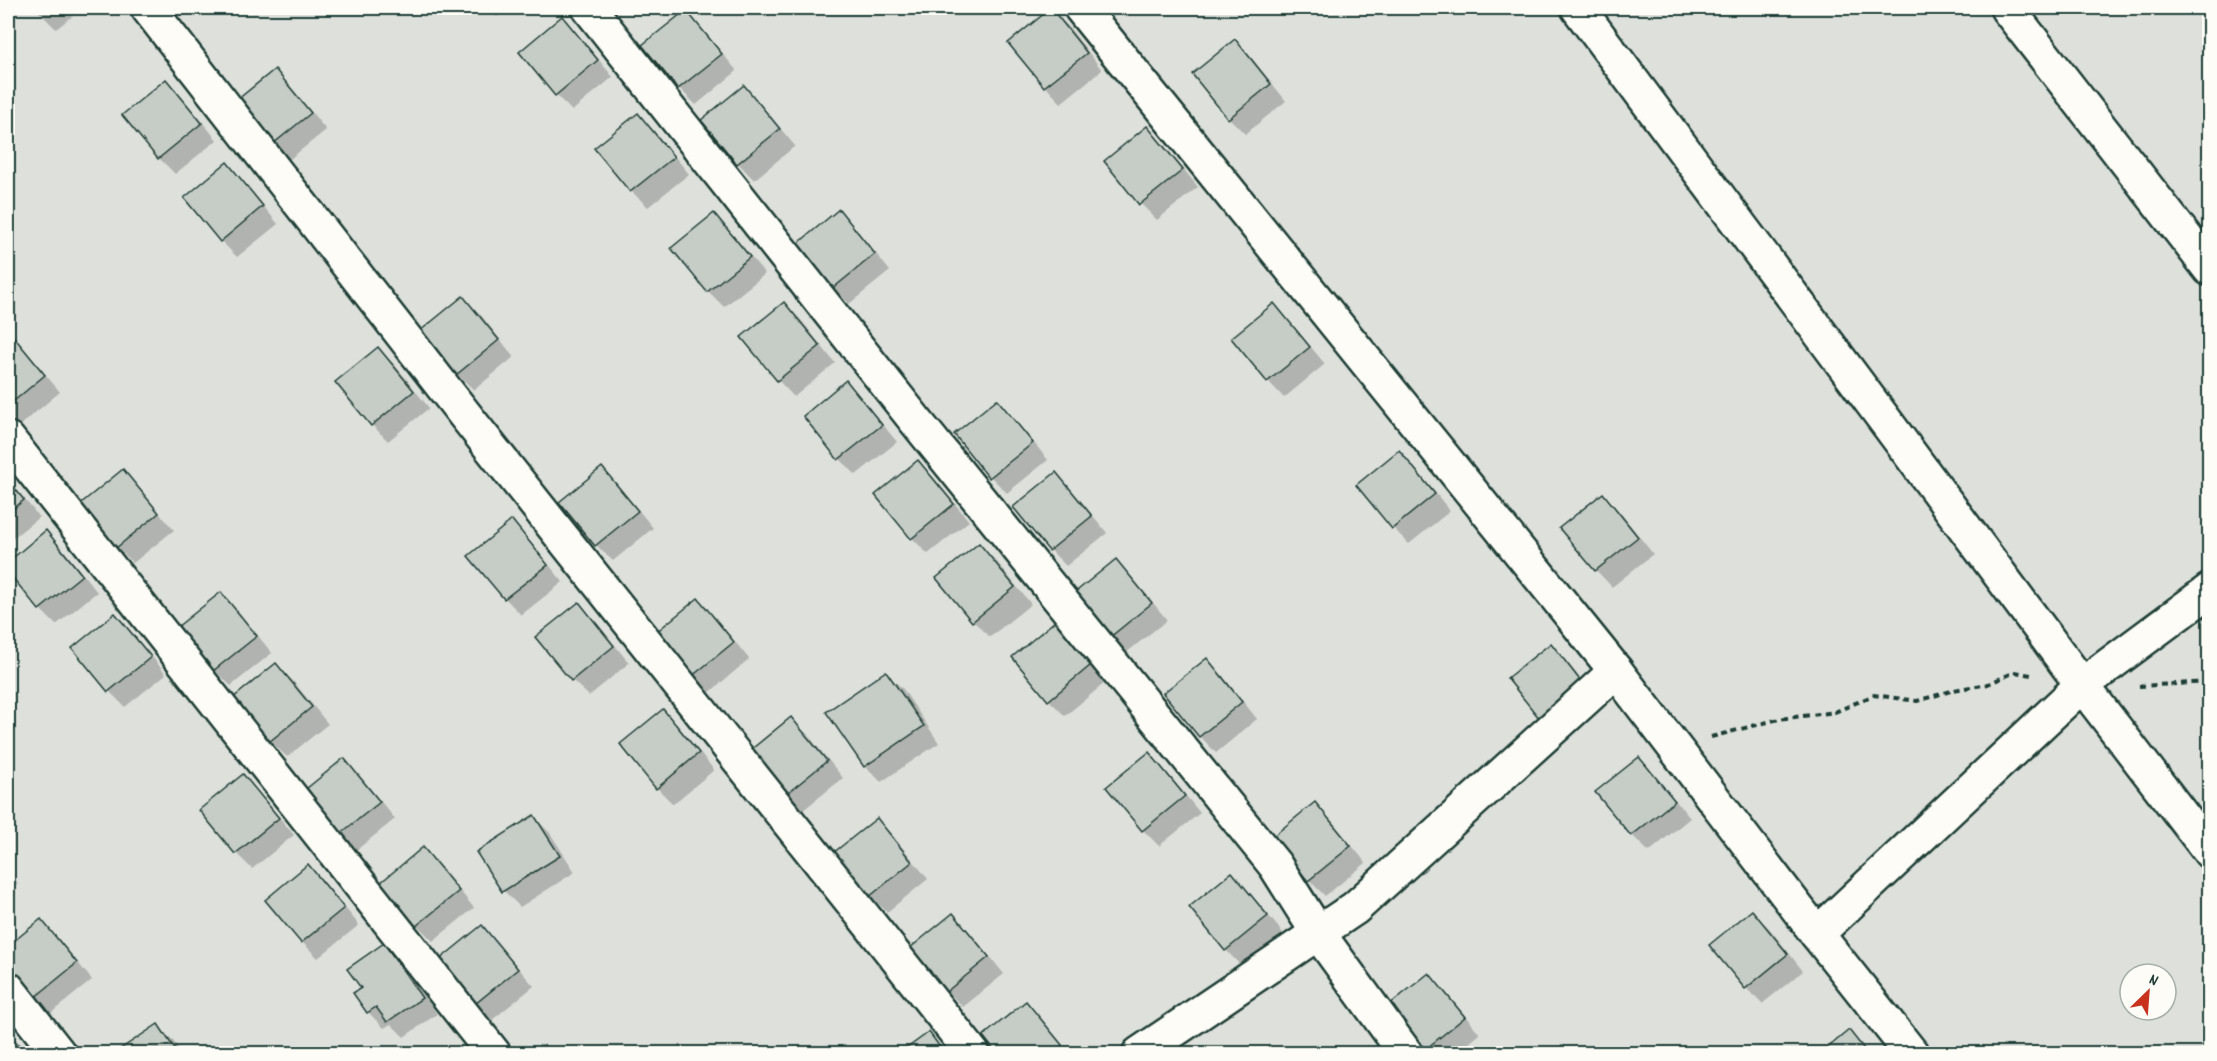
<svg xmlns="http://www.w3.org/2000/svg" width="2217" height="1061" viewBox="0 0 2217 1061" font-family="Dekko,sans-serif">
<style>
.green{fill:#dde0db;stroke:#7e8e88;stroke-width:1.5;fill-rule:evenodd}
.shadow{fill:#0003}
.building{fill:#c6cdc7;stroke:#1f3d34;stroke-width:1.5}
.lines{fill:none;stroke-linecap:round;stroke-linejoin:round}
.minor-casing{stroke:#1f3d34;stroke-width:38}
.path{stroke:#1f3d34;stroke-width:4;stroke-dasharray:6 4.5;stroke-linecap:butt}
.minor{stroke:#fdfcf7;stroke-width:33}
</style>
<rect width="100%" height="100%" fill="#fdfcf7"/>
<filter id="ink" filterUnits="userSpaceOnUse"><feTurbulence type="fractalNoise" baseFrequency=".0167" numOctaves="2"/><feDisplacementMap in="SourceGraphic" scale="12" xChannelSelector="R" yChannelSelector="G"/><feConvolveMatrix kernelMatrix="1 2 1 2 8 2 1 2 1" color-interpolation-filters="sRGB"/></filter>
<g filter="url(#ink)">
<path class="green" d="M 8,8 L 2209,8 L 2209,1053 L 8,1053 ZM 2130,974 L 2166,974 L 2166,1010 L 2130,1010 Z"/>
<g class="shadow">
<path d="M 35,8 L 83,8 L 56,29 Z"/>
<path d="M 488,8 L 509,8 L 497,17 Z"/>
<path d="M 1051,10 L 1068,26 L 1102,70 L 1061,103 L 1045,86 L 1010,43 Z"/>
<path d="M 686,12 L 702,29 L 737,71 L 696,105 L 679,88 L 644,46 Z"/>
<path d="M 562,18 L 578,35 L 613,77 L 572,111 L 556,95 Z"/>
<path d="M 1235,41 L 1251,57 L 1286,101 L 1245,134 L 1229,118 Z"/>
<path d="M 275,71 L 291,87 L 326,130 L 285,163 L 269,147 Z"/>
<path d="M 166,81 L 182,97 L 217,140 L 175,174 L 159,158 Z"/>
<path d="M 744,88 L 760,104 L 795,146 L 754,180 L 738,163 L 703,121 Z"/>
<path d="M 638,115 L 654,131 L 689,174 L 648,207 L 631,191 L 596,148 Z"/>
<path d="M 1147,128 L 1163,144 L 1198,187 L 1157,220 L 1141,204 Z"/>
<path d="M 227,164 L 243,181 L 278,224 L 237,257 L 221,241 Z"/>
<path d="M 839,212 L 855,228 L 890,271 L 849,304 L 833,288 Z"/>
<path d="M 714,215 L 730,231 L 765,274 L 724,307 L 708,291 Z"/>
<path d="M 463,298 L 480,314 L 514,357 L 474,390 L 457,374 L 422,331 Z"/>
<path d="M 784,304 L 801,320 L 835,363 L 794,397 L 778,380 L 743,337 Z"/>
<path d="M 1274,305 L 1290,322 L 1325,364 L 1284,398 L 1268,381 Z"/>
<path d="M 9,333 L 25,350 L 60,392 L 19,426 L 8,414 Z"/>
<path d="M 378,349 L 395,365 L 429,408 L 388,441 L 372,425 Z"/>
<path d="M 846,382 L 862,399 L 897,442 L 856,475 L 840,459 L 805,416 Z"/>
<path d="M 997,401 L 1013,417 L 1048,460 L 1007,493 L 991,477 L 956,434 Z"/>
<path d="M 1399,452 L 1415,468 L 1450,511 L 1409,544 L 1393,528 Z"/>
<path d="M 918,462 L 934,478 L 969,521 L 928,554 L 912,538 Z"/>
<path d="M 602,469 L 618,485 L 653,528 L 613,561 L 596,545 L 561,502 Z"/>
<path d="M 123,471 L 174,530 L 133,563 L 117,547 Z"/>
<path d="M 1056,474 L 1072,490 L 1107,533 L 1066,566 L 1050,550 Z"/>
<path d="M 8,479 L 39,517 L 8,542 Z"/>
<path d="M 1603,495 L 1619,511 L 1653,554 L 1612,587 L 1596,570 L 1562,528 Z"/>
<path d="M 511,523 L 528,539 L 563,582 L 521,615 L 505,598 L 471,556 Z"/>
<path d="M 46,532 L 63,549 L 97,592 L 56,625 L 40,609 L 8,569 L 8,564 Z"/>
<path d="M 979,545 L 996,561 L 1031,604 L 990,637 L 973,621 L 938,578 Z"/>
<path d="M 1116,561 L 1132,577 L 1167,620 L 1126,653 L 1110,637 Z"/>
<path d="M 221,594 L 237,610 L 272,653 L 231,686 L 214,670 Z"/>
<path d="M 698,600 L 715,617 L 749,659 L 709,693 L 692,676 Z"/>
<path d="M 579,604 L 595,620 L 629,663 L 589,696 L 572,680 Z"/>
<path d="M 115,615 L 131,631 L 166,674 L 125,707 L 109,691 Z"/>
<path d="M 1055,623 L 1071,640 L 1106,682 L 1065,716 L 1049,700 Z"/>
<path d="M 1551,645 L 1567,662 L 1601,705 L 1510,678 Z"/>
<path d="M 1206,660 L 1223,676 L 1257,719 L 1216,753 L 1200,736 L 1165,693 Z"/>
<path d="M 276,665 L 293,681 L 328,724 L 287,757 L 270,741 L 235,698 Z"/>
<path d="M 886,673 L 903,689 L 939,743 L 881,782 L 865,766 Z"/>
<path d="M 663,711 L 679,727 L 714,770 L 673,804 L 657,788 Z"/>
<path d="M 791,719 L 808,735 L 843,778 L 802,811 L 785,795 Z"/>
<path d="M 1149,754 L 1165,770 L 1200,813 L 1159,846 L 1143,830 Z"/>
<path d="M 1639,759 L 1655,776 L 1690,818 L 1649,852 L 1632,835 L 1597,793 Z"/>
<path d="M 344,760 L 360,776 L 395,819 L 354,852 L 303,794 Z"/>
<path d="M 243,776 L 259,793 L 294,835 L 252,869 L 236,853 Z"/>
<path d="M 1315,804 L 1331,820 L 1366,863 L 1325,896 L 1309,880 Z"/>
<path d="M 534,817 L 550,833 L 575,872 L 520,907 L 504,891 L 479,852 Z"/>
<path d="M 876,820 L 893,836 L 928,879 L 887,912 L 870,896 L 835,853 Z"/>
<path d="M 423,849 L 439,865 L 474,908 L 433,941 L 417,925 Z"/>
<path d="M 308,866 L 324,882 L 359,925 L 318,958 L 302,942 Z"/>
<path d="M 8,872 L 18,884 L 8,893 Z"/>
<path d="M 1232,874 L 1248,891 L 1283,933 L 1242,967 L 1226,950 Z"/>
<path d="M 1752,912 L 1769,928 L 1803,971 L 1762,1004 L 1746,988 Z"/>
<path d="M 953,915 L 969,931 L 1004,974 L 963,1007 L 947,991 Z"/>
<path d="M 41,921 L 57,937 L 92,980 L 51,1013 L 8,964 L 8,948 Z"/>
<path d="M 482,927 L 534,986 L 492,1020 L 476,1003 L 441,960 Z"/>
<path d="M 384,945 L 400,962 L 437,1014 L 404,1037 L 391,1024 L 384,1028 L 368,1012 L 363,988 Z"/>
<path d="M 1429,975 L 1445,991 L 1480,1034 L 1456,1054 L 1425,1054 L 1423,1051 Z"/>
<path d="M 1026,1003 L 1042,1019 L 1070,1054 L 999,1054 Z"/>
<path d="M 158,1026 L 174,1042 L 182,1054 L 116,1054 Z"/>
<path d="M 929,1034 L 948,1054 L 902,1054 Z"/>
<path d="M 454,1048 L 459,1054 L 446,1054 Z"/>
</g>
<g class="building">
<path d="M 1051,8 L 1087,53 L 1044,87 L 1008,43 Z"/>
<path d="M 686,10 L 722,54 L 678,89 L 642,45 Z"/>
<path d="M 562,16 L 598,60 L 555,96 L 519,52 Z"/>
<path d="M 1235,39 L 1271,84 L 1228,119 L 1192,74 Z"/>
<path d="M 275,69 L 311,113 L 268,148 L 232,104 Z"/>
<path d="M 166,79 L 202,123 L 158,159 L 122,115 Z"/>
<path d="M 744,85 L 780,129 L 737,164 L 701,120 Z"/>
<path d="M 638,113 L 674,157 L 630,192 L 594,148 Z"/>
<path d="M 1147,126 L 1183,170 L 1139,205 L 1104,161 Z"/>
<path d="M 227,162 L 263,206 L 220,242 L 184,198 Z"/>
<path d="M 839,209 L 875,254 L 832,289 L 796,245 Z"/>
<path d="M 714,213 L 750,257 L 707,292 L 671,248 Z"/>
<path d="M 463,296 L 499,340 L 456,375 L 420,331 Z"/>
<path d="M 784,302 L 820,346 L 777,381 L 741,337 Z"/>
<path d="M 1274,303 L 1310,347 L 1267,382 L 1231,338 Z"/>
<path d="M 9,331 L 45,375 L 8,406 L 8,333 Z"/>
<path d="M 378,347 L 414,391 L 371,426 L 335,382 Z"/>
<path d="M 846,380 L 882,425 L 838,460 L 803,416 Z"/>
<path d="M 997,399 L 1033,443 L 989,478 L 954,434 Z"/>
<path d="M 1399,450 L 1435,494 L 1392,529 L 1356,485 Z"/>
<path d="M 918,460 L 954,504 L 911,539 L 875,495 Z"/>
<path d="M 602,467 L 638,511 L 595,546 L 559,502 Z"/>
<path d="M 123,469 L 159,513 L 116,548 L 80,504 Z"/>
<path d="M 1056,472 L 1092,516 L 1049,551 L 1013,507 Z"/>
<path d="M 8,480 L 24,500 L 8,513 Z"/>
<path d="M 1603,493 L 1638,537 L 1595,571 L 1559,528 Z"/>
<path d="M 512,520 L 548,565 L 504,599 L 468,556 Z"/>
<path d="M 46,530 L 82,575 L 39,610 L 8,572 L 8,562 Z"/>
<path d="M 979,543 L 1015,587 L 972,622 L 936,578 Z"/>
<path d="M 1116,559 L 1152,603 L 1109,638 L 1073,594 Z"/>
<path d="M 221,592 L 257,636 L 213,671 L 177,627 Z"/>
<path d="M 698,598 L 734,642 L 691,677 L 655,633 Z"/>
<path d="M 579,602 L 614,646 L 571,681 L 535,637 Z"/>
<path d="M 115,613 L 151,657 L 108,692 L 72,648 Z"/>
<path d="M 1055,621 L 1091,665 L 1048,701 L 1012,657 Z"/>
<path d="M 1551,643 L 1586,688 L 1543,723 L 1507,678 Z"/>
<path d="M 1207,658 L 1242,702 L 1199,737 L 1163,693 Z"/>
<path d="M 276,663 L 312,707 L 269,742 L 233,698 Z"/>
<path d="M 886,671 L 924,726 L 864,767 L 826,712 Z"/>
<path d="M 663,709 L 699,753 L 656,789 L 620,744 Z"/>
<path d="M 791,717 L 827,761 L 784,796 L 748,752 Z"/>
<path d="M 1149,752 L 1185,796 L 1142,831 L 1106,787 Z"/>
<path d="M 1639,757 L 1675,801 L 1631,836 L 1595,792 Z"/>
<path d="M 344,758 L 380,802 L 336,837 L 301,793 Z"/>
<path d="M 243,774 L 279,818 L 235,854 L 199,810 Z"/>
<path d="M 1315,802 L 1351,846 L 1308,881 L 1272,837 Z"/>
<path d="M 534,815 L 560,856 L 502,892 L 476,852 Z"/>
<path d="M 877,818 L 912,862 L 869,897 L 833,853 Z"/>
<path d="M 423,847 L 459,891 L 416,926 L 380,883 Z"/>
<path d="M 308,864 L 344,908 L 301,943 L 265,900 Z"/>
<path d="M 1232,872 L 1268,916 L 1225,951 L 1189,907 Z"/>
<path d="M 1752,910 L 1788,954 L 1745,989 L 1709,945 Z"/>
<path d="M 953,913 L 989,957 L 946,992 L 910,948 Z"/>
<path d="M 41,919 L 77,963 L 34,998 L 8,966 L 8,946 Z"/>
<path d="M 482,925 L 518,969 L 475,1004 L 439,960 Z"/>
<path d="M 384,943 L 422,998 L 387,1022 L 376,1007 L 367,1013 L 353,993 L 361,988 L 347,969 Z"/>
<path d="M 1429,973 L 1465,1017 L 1422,1052 L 1385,1008 Z"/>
<path d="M 1026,1001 L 1062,1045 L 1052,1054 L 997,1054 L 983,1036 Z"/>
<path d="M 158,1024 L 178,1054 L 113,1054 Z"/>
<path d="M 1849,1030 L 1868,1054 L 1820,1054 Z"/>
<path d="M 929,1032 L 945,1054 L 899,1054 Z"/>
<path d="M 10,1034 L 26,1054 L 8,1054 L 8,1036 Z"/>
</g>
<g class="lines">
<defs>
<g id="minor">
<path d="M 148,8 L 465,415 L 973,1054"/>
<path d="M 589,8 L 915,420 L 1275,865 L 1318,933 L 1406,1054"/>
<path d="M 1081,8 L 1616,671 L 1817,934 L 1912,1054"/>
<path d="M 1578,8 L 2082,685 L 2210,852"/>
<path d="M 2007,8 L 2210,269"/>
<path d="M 8,439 L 494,1054"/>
<path d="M 1817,934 L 2082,685 L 2210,590"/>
<path d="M 8,989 L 59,1054"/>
<path d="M 1139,1054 L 1355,908 L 1616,671"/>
</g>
</defs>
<use href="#minor" class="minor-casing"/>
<g class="path">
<path d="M 2139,686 L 2210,682"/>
<path d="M 1711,737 L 1779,719 L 1835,712 L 1874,695 L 1917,701 L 1954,690 L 1988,684 L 2015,672 L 2031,675"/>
</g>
<use href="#minor" class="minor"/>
</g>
</g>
<rect width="2217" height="1061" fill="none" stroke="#fdfcf7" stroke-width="30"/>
<rect x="15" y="15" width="2187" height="1031" fill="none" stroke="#1f3d34" stroke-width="2" filter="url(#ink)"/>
<g transform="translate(2148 992) rotate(25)"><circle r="28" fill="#fdfcf7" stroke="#a4b0a9" stroke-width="1.5"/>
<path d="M0-4.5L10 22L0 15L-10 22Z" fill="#c8321e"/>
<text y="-9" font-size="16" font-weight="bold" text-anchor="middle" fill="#1f3d34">N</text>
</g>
</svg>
